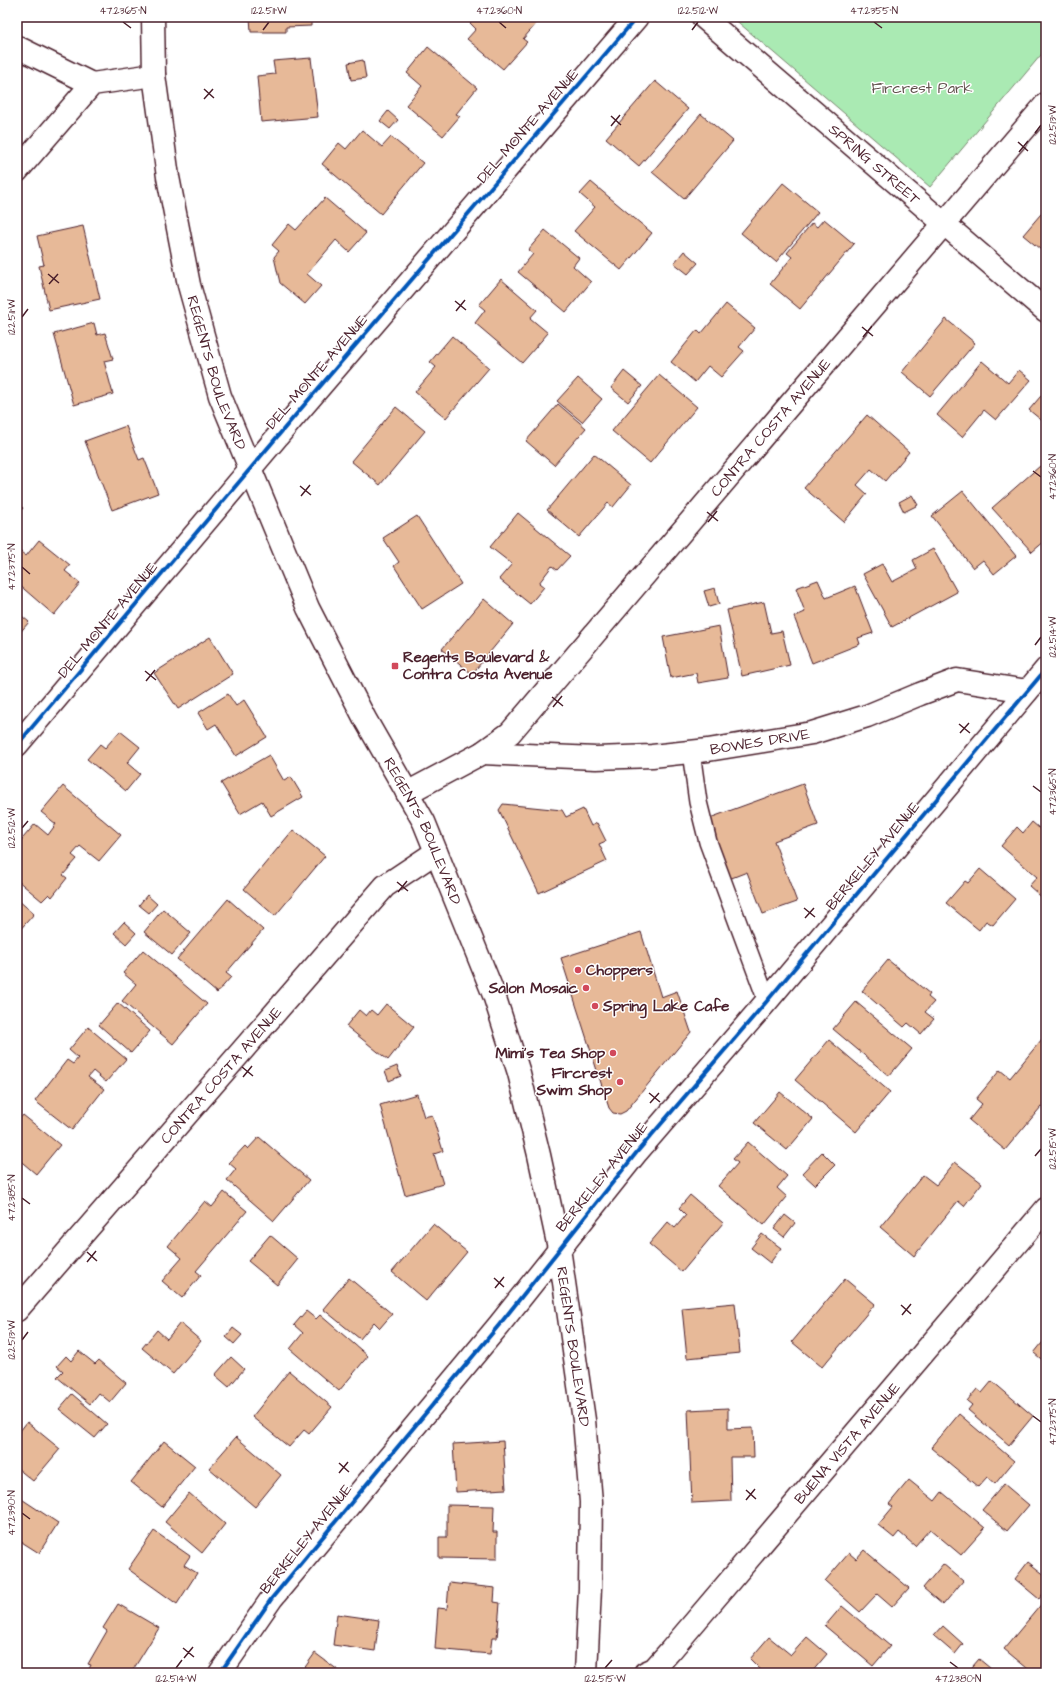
<svg xmlns="http://www.w3.org/2000/svg" width="1063" height="1690" viewBox="0 0 1063 1690" font-family="'Architects Daughter',sans-serif">
<style>
.green{fill:#aaeab3;stroke:#7a846f}
.building{fill:#e7b998;stroke:#4a1f2b}
.lines{fill:none;stroke-linecap:round;stroke-linejoin:round}
.lane-casing{stroke:#4a1f2b;stroke-width:20}
.street-casing{stroke:#4a1f2b;stroke-width:25}
.secondary-casing{stroke:#4a1f2b;stroke-width:25}
.lane{stroke:#fff;stroke-width:17}
.street{stroke:#fff;stroke-width:22}
.secondary{stroke:#fff;stroke-width:22}
.cycleway-casing{stroke:#fff;stroke-width:6}
.cycleway{stroke:#0057b8;stroke-width:4}
.ticks{fill:none;stroke:#4a1f2b;stroke-width:1.5}
.poi-dot{fill:#d1495b;stroke:#fff;stroke-width:1.5}
.labels{text-anchor:middle;dominant-baseline:central;stroke-width:3;stroke-linejoin:round;paint-order:stroke}
.park-label{font-size:15px;fill:#62524d;stroke:#fff}
.street-label{font-size:15px;fill:#4a1f2b;stroke:#fff}
.poi-label{font-size:15px;font-weight:bold;fill:#4a1f2b;stroke:#fff;text-anchor:start}
.neatline{fill:none;stroke:#4a1f2b;stroke-width:1.5}
.ticks-label{font-size:10px;text-anchor:middle;fill:#4a1f2b}
</style>
<rect width="100%" height="100%" fill="#fff"/>
<filter id="ink" filterUnits="userSpaceOnUse"><feTurbulence type="fractalNoise" baseFrequency=".025" numOctaves="2"/><feDisplacementMap in="SourceGraphic" scale="8" xChannelSelector="R" yChannelSelector="G"/><feConvolveMatrix kernelMatrix="1 2 1 2 8 2 1 2 1" color-interpolation-filters="sRGB"/></filter>
<g filter="url(#ink)">
<path class="green" d="M 732,17 L 1046,17 L 1046,49 L 930,187 Z"/>
<g class="building">
<path d="M 250,17 L 311,17 L 311,26 L 286,27 L 286,32 L 251,32 Z"/>
<path d="M 471,17 L 542,17 L 523,39 L 527,42 L 503,69 L 467,39 L 476,29 L 468,21 Z"/>
<path d="M 428,47 L 477,88 L 456,114 L 460,116 L 443,136 L 406,105 L 422,86 L 407,73 Z"/>
<path d="M 311,58 L 318,117 L 261,122 L 257,76 L 275,74 L 273,61 Z"/>
<path d="M 363,60 L 366,78 L 351,80 L 348,63 Z"/>
<path d="M 655,81 L 688,109 L 639,166 L 606,138 Z"/>
<path d="M 388,111 L 398,120 L 390,129 L 380,121 Z"/>
<path d="M 701,114 L 733,141 L 684,199 L 652,172 Z"/>
<path d="M 362,130 L 382,147 L 391,137 L 423,163 L 381,214 L 322,164 L 339,143 L 346,149 Z"/>
<path d="M 591,182 L 652,233 L 621,270 L 574,231 L 595,207 L 580,194 Z"/>
<path d="M 783,183 L 818,212 L 776,262 L 741,233 Z"/>
<path d="M 325,198 L 366,233 L 349,252 L 336,240 L 307,274 L 321,286 L 305,304 L 280,283 L 274,257 L 279,251 L 272,245 L 289,224 L 296,230 Z"/>
<path d="M 1046,208 L 1046,254 L 1023,235 Z"/>
<path d="M 824,219 L 854,244 L 800,309 L 770,284 L 792,257 L 787,253 L 812,223 L 817,227 Z"/>
<path d="M 83,226 L 100,299 L 49,310 L 39,266 L 44,265 L 37,236 Z"/>
<path d="M 545,230 L 579,258 L 573,266 L 591,282 L 566,312 L 518,272 L 533,254 L 528,250 Z"/>
<path d="M 684,251 L 698,263 L 688,274 L 674,263 Z"/>
<path d="M 501,279 L 537,310 L 530,318 L 548,333 L 522,363 L 475,323 L 485,310 L 479,305 Z"/>
<path d="M 726,304 L 755,328 L 739,347 L 744,351 L 721,377 L 708,366 L 695,382 L 671,362 L 697,330 L 701,334 Z"/>
<path d="M 946,319 L 975,343 L 930,396 L 902,372 Z"/>
<path d="M 94,323 L 97,335 L 105,333 L 113,359 L 104,361 L 113,394 L 74,405 L 54,334 Z"/>
<path d="M 452,336 L 489,368 L 446,418 L 415,392 L 436,367 L 430,362 Z"/>
<path d="M 982,361 L 1008,383 L 1019,370 L 1031,380 L 996,420 L 984,410 L 962,437 L 937,415 Z"/>
<path d="M 624,371 L 642,386 L 628,402 L 611,388 Z"/>
<path d="M 659,375 L 697,407 L 650,463 L 612,431 Z"/>
<path d="M 578,378 L 602,399 L 582,422 L 557,401 Z"/>
<path d="M 1046,390 L 1046,424 L 1029,410 Z"/>
<path d="M 558,404 L 586,428 L 554,465 L 526,441 Z"/>
<path d="M 396,407 L 425,431 L 380,485 L 351,461 Z"/>
<path d="M 867,415 L 909,452 L 885,481 L 871,469 L 857,485 L 867,494 L 844,522 L 804,488 Z"/>
<path d="M 126,426 L 139,460 L 144,458 L 158,493 L 112,510 L 85,441 Z"/>
<path d="M 594,454 L 631,485 L 613,507 L 608,503 L 579,537 L 547,510 Z"/>
<path d="M 1040,466 L 1046,472 L 1046,540 L 1032,552 L 992,508 Z"/>
<path d="M 963,491 L 1016,556 L 994,574 L 983,560 L 973,568 L 932,516 Z"/>
<path d="M 912,495 L 918,505 L 904,512 L 899,502 Z"/>
<path d="M 17,503 L 23,508 L 17,515 Z"/>
<path d="M 518,513 L 570,556 L 557,570 L 552,566 L 539,583 L 544,587 L 530,604 L 499,579 L 512,564 L 490,547 Z"/>
<path d="M 417,516 L 461,584 L 422,609 L 394,566 L 399,562 L 383,538 Z"/>
<path d="M 39,540 L 70,565 L 65,571 L 80,583 L 54,615 L 17,583 L 17,549 L 26,556 Z"/>
<path d="M 933,549 L 957,592 L 892,627 L 863,574 L 882,564 L 892,582 L 917,569 L 913,560 Z"/>
<path d="M 818,580 L 826,598 L 855,586 L 873,633 L 858,638 L 860,644 L 812,663 L 794,617 L 805,612 L 796,588 Z"/>
<path d="M 715,588 L 719,604 L 709,607 L 704,591 Z"/>
<path d="M 484,599 L 513,624 L 472,674 L 442,649 Z"/>
<path d="M 764,602 L 771,633 L 782,631 L 790,665 L 742,676 L 727,610 Z"/>
<path d="M 17,612 L 29,622 L 17,636 Z"/>
<path d="M 719,626 L 728,678 L 698,683 L 696,673 L 671,678 L 663,637 Z"/>
<path d="M 210,637 L 233,674 L 178,709 L 154,673 Z"/>
<path d="M 228,694 L 236,706 L 244,700 L 267,737 L 236,756 L 216,724 L 208,729 L 198,713 Z"/>
<path d="M 120,731 L 140,747 L 127,763 L 140,774 L 126,791 L 87,759 L 100,744 L 105,748 Z"/>
<path d="M 269,755 L 284,781 L 291,777 L 303,797 L 271,816 L 262,801 L 240,814 L 221,783 Z"/>
<path d="M 803,784 L 818,825 L 774,841 L 797,902 L 763,914 L 747,872 L 729,879 L 707,819 Z"/>
<path d="M 63,786 L 121,835 L 99,861 L 80,846 L 72,855 L 77,859 L 63,875 L 67,878 L 52,897 L 49,894 L 42,901 L 17,880 L 17,845 L 35,824 L 48,835 L 56,824 L 41,812 Z"/>
<path d="M 503,804 L 562,810 L 566,817 L 583,809 L 591,826 L 597,823 L 606,841 L 599,844 L 607,861 L 539,893 L 499,810 Z"/>
<path d="M 1032,822 L 1046,834 L 1046,901 L 1029,886 L 1037,877 L 1001,846 L 1017,827 L 1023,833 Z"/>
<path d="M 293,830 L 325,856 L 275,916 L 244,889 Z"/>
<path d="M 980,869 L 1015,899 L 993,925 L 986,921 L 979,930 L 946,903 L 965,881 L 968,883 Z"/>
<path d="M 147,895 L 157,904 L 149,913 L 139,905 Z"/>
<path d="M 17,899 L 34,914 L 17,933 Z"/>
<path d="M 228,899 L 263,930 L 226,973 L 231,977 L 217,993 L 177,959 Z"/>
<path d="M 163,909 L 191,933 L 172,955 L 144,932 Z"/>
<path d="M 124,922 L 136,933 L 126,944 L 114,933 Z"/>
<path d="M 641,932 L 661,997 L 677,991 L 691,1032 L 626,1111 L 620,1114 L 613,1113 L 609,1108 L 561,958 Z"/>
<path d="M 143,950 L 207,1004 L 173,1044 L 122,1001 L 136,984 L 123,973 Z"/>
<path d="M 888,960 L 930,994 L 928,997 L 934,1002 L 925,1012 L 934,1019 L 921,1034 L 908,1023 L 904,1027 L 862,991 Z"/>
<path d="M 856,1002 L 912,1049 L 889,1076 L 833,1029 Z"/>
<path d="M 118,1003 L 150,1031 L 131,1053 L 99,1025 Z"/>
<path d="M 386,1004 L 414,1027 L 388,1060 L 346,1026 L 359,1010 L 366,1016 L 371,1010 L 377,1015 Z"/>
<path d="M 88,1027 L 126,1059 L 106,1082 L 93,1071 L 88,1077 L 104,1089 L 72,1130 L 35,1101 L 67,1060 L 73,1064 L 78,1058 L 69,1050 Z"/>
<path d="M 1042,1039 L 1046,1042 L 1046,1101 L 1005,1150 L 969,1120 L 982,1104 L 976,1099 L 1000,1070 L 1010,1078 Z"/>
<path d="M 829,1040 L 890,1092 L 856,1132 L 795,1080 Z"/>
<path d="M 397,1066 L 401,1076 L 389,1081 L 385,1071 Z"/>
<path d="M 780,1092 L 813,1119 L 787,1150 L 754,1123 Z"/>
<path d="M 417,1094 L 424,1117 L 432,1115 L 443,1151 L 434,1154 L 443,1184 L 405,1195 L 380,1105 Z"/>
<path d="M 23,1115 L 60,1145 L 36,1174 L 17,1158 L 17,1122 Z"/>
<path d="M 259,1137 L 309,1180 L 274,1221 L 227,1180 L 236,1169 L 229,1163 L 245,1146 L 248,1149 Z"/>
<path d="M 748,1142 L 787,1176 L 777,1188 L 787,1197 L 764,1225 L 718,1186 L 738,1163 L 733,1159 Z"/>
<path d="M 822,1152 L 835,1165 L 815,1185 L 802,1173 Z"/>
<path d="M 955,1162 L 982,1183 L 964,1206 L 958,1201 L 914,1256 L 880,1227 L 923,1175 L 936,1185 Z"/>
<path d="M 224,1192 L 247,1211 L 196,1271 L 201,1275 L 182,1298 L 162,1281 L 182,1258 L 168,1246 L 205,1201 L 212,1207 Z"/>
<path d="M 690,1195 L 723,1223 L 682,1272 L 649,1244 L 668,1222 L 675,1228 L 686,1215 L 679,1208 Z"/>
<path d="M 785,1215 L 795,1223 L 784,1237 L 774,1229 Z"/>
<path d="M 433,1224 L 467,1252 L 426,1301 L 392,1272 Z"/>
<path d="M 762,1234 L 781,1248 L 770,1263 L 751,1248 Z"/>
<path d="M 270,1235 L 298,1259 L 277,1285 L 248,1261 Z"/>
<path d="M 349,1278 L 392,1314 L 380,1328 L 374,1322 L 360,1339 L 323,1309 Z"/>
<path d="M 845,1279 L 875,1304 L 822,1367 L 792,1342 Z"/>
<path d="M 735,1303 L 740,1353 L 687,1358 L 682,1308 Z"/>
<path d="M 306,1311 L 316,1319 L 320,1315 L 368,1356 L 339,1391 L 290,1349 L 303,1333 L 294,1325 Z"/>
<path d="M 180,1323 L 201,1341 L 173,1374 L 142,1348 L 157,1330 L 167,1339 Z"/>
<path d="M 233,1328 L 242,1335 L 234,1344 L 226,1337 Z"/>
<path d="M 1046,1338 L 1046,1363 L 1034,1353 Z"/>
<path d="M 79,1351 L 95,1364 L 99,1360 L 126,1383 L 110,1402 L 99,1393 L 90,1404 L 57,1377 L 63,1371 L 57,1366 L 66,1356 L 71,1361 Z"/>
<path d="M 231,1357 L 244,1369 L 229,1387 L 215,1375 Z"/>
<path d="M 289,1371 L 332,1407 L 309,1434 L 304,1430 L 289,1447 L 252,1417 Z"/>
<path d="M 992,1381 L 1033,1416 L 1009,1445 L 968,1410 L 972,1405 L 967,1401 L 977,1389 L 982,1393 Z"/>
<path d="M 72,1394 L 107,1424 L 95,1438 L 59,1409 Z"/>
<path d="M 728,1408 L 728,1429 L 753,1428 L 754,1457 L 730,1457 L 731,1501 L 692,1503 L 688,1410 Z"/>
<path d="M 959,1414 L 1014,1461 L 995,1484 L 987,1477 L 978,1487 L 931,1448 Z"/>
<path d="M 27,1422 L 60,1449 L 33,1481 L 17,1468 L 17,1435 Z"/>
<path d="M 236,1437 L 281,1475 L 255,1507 L 209,1468 Z"/>
<path d="M 164,1441 L 195,1466 L 162,1507 L 131,1482 Z"/>
<path d="M 503,1441 L 506,1489 L 456,1492 L 453,1444 Z"/>
<path d="M 909,1480 L 935,1501 L 942,1492 L 985,1528 L 961,1555 L 930,1529 L 915,1546 L 899,1532 L 894,1538 L 878,1525 L 893,1507 L 889,1504 Z"/>
<path d="M 1004,1484 L 1029,1505 L 1007,1531 L 982,1510 Z"/>
<path d="M 189,1493 L 225,1524 L 202,1553 L 165,1522 Z"/>
<path d="M 17,1496 L 58,1523 L 39,1553 L 17,1539 Z"/>
<path d="M 447,1505 L 494,1506 L 493,1532 L 497,1532 L 497,1559 L 439,1558 L 439,1537 L 447,1537 Z"/>
<path d="M 154,1531 L 190,1556 L 184,1565 L 197,1573 L 177,1604 L 128,1569 Z"/>
<path d="M 864,1550 L 909,1588 L 892,1607 L 877,1594 L 860,1612 L 825,1581 L 849,1553 L 856,1559 Z"/>
<path d="M 1028,1562 L 1046,1576 L 1046,1590 L 1039,1599 L 1015,1579 Z"/>
<path d="M 943,1564 L 963,1581 L 943,1605 L 923,1588 Z"/>
<path d="M 449,1583 L 495,1588 L 494,1602 L 500,1603 L 497,1638 L 492,1638 L 490,1654 L 435,1649 L 438,1608 L 447,1609 Z"/>
<path d="M 1044,1601 L 1046,1603 L 1046,1668 L 1042,1673 L 1033,1673 L 1004,1649 Z"/>
<path d="M 118,1604 L 159,1628 L 131,1673 L 87,1673 L 91,1665 L 88,1664 L 107,1631 L 103,1628 Z"/>
<path d="M 842,1606 L 890,1646 L 873,1666 L 825,1626 Z"/>
<path d="M 337,1614 L 379,1620 L 375,1651 L 333,1645 Z"/>
<path d="M 943,1626 L 963,1644 L 955,1654 L 934,1636 Z"/>
<path d="M 769,1637 L 791,1655 L 807,1637 L 827,1654 L 811,1673 L 762,1673 L 763,1672 L 750,1659 Z"/>
<path d="M 315,1653 L 342,1673 L 301,1673 Z"/>
<path d="M 979,1659 L 996,1673 L 967,1673 Z"/>
</g>
<g class="lines">
<defs>
<path id="lane" d="M 691,752 L 698,802 L 708,842 L 767,1001"/>
<g id="street">
<path id="s1" d="M 703,17 L 1046,311"/>
<path d="M 17,47 L 92,84"/>
<path d="M 17,171 L 92,84 L 154,75"/>
<path d="M 17,745 L 299,411 L 637,17"/>
<path id="s2" d="M 482,753 L 596,758 L 652,756 L 708,750 L 812,733 L 867,716 L 920,694 L 957,680 L 1027,691"/>
<path id="s3" d="M 407,793 L 482,753 L 510,733 L 1046,104"/>
<path id="s4" d="M 17,1310 L 385,886 L 436,852"/>
<path d="M 220,1673 L 272,1598 L 499,1325 L 637,1152 L 767,1001 L 1046,669"/>
<path id="s5" d="M 645,1673 L 654,1669 L 671,1650 L 1046,1209"/>
</g>
<g id="secondary">
<path id="s6" d="M 153,17 L 154,75 L 168,177 L 189,285 L 220,396 L 308,608 L 365,719 L 424,822 L 494,995 L 519,1073 L 539,1155 L 559,1248 L 584,1420 L 591,1502 L 590,1588 L 586,1673"/>
</g>
</defs>
<use href="#lane" class="lane-casing"/>
<use href="#street" class="street-casing"/>
<use href="#secondary" class="secondary-casing"/>
<use href="#lane" class="lane"/>
<use href="#street" class="street"/>
<use href="#secondary" class="secondary"/>
<defs>
<g id="cycleway">
<path d="M 17,745 L 299,411 L 637,17"/>
<path d="M 220,1673 L 272,1598 L 499,1325 L 637,1152 L 767,1001 L 1046,669"/>
</g>
</defs>
<use href="#cycleway" class="cycleway-casing"/>
<use href="#cycleway" class="cycleway"/>
</g>
</g>
<path class="ticks" d="M 123,22 L 131,28M 499,22 L 506,28M 874,22 L 882,28M 263,30 L 269,22M 692,30 L 698,22M 204,89 L 214,98M 204,99 L 213,89M 611,116 L 621,125M 611,126 L 620,115M 1035,133 L 1041,125M 1018,142 L 1028,151M 1019,152 L 1028,141M 48,274 L 59,283M 49,284 L 58,274M 455,301 L 466,310M 456,311 L 465,300M 22,317 L 28,309M 862,327 L 873,336M 863,337 L 872,326M 1033,471 L 1041,477M 300,486 L 311,495M 301,496 L 310,485M 707,512 L 718,521M 708,522 L 717,511M 22,567 L 30,574M 1035,645 L 1041,637M 145,671 L 156,680M 146,681 L 155,670M 552,697 L 563,706M 553,707 L 562,696M 959,724 L 970,733M 960,733 L 969,723M 1033,786 L 1041,792M 22,828 L 28,821M 397,882 L 408,891M 398,892 L 407,881M 804,908 L 815,917M 805,918 L 814,908M 242,1067 L 253,1076M 243,1077 L 252,1066M 649,1093 L 660,1102M 650,1103 L 659,1093M 1035,1156 L 1041,1149M 22,1198 L 30,1204M 87,1252 L 97,1261M 87,1262 L 96,1251M 494,1278 L 504,1287M 495,1288 L 504,1277M 901,1305 L 911,1314M 902,1315 L 911,1304M 22,1340 L 28,1332M 1033,1416 L 1041,1422M 339,1463 L 349,1472M 339,1473 L 348,1462M 746,1490 L 756,1499M 746,1500 L 755,1489M 22,1513 L 30,1519M 183,1648 L 194,1657M 184,1658 L 193,1647M 950,1662 L 958,1668M 176,1668 L 182,1660M 605,1668 L 612,1660"/>
<g class="poi-dot">
<rect x="391" y="662" width="8" height="8" rx="2"/>
<circle cx="578" cy="970" r="4"/>
<circle cx="586" cy="988" r="4"/>
<circle cx="595" cy="1006" r="4"/>
<circle cx="613" cy="1053" r="4"/>
<circle cx="620" cy="1082" r="4"/>
</g>
<g class="labels">
<g class="park-label">
<text x="922" y="88">Fircrest Park</text>
</g>
<g class="street-label">
<text transform="translate(528 126) rotate(-49)">DEL MONTE AVENUE</text>
<text stroke="none"><textPath href="#s1" startOffset="226">SPRING STREET</textPath></text>
<text transform="translate(317 372) rotate(-49)">DEL MONTE AVENUE</text>
<text stroke="none"><textPath href="#s6" startOffset="363">REGENTS BOULEVARD</textPath></text>
<text stroke="none"><textPath href="#s3" startOffset="521">CONTRA COSTA AVENUE</textPath></text>
<text transform="translate(108 620) rotate(-50)">DEL MONTE AVENUE</text>
<text stroke="none"><textPath href="#s2" startOffset="279">BOWES DRIVE</textPath></text>
<text stroke="none"><textPath href="#s6" startOffset="867">REGENTS BOULEVARD</textPath></text>
<text transform="translate(873 856) rotate(-50)">BERKELEY AVENUE</text>
<text stroke="none"><textPath href="#s4" startOffset="311">CONTRA COSTA AVENUE</textPath></text>
<text transform="translate(602 1177) rotate(-51)">BERKELEY AVENUE</text>
<text stroke="none"><textPath href="#s6" startOffset="1407">REGENTS BOULEVARD</textPath></text>
<text stroke="none"><textPath href="#s5" startOffset="307">BUENA VISTA AVENUE</textPath></text>
<text transform="translate(306 1539) rotate(-51)">BERKELEY AVENUE</text>
</g>
<g class="poi-label">
<text x="403" y="657">Regents Boulevard &amp;<tspan x="403" dy="17">Contra Costa Avenue</tspan></text>
<text x="586" y="970">Choppers</text>
<text x="578" y="988" text-anchor="end">Salon Mosaic</text>
<text x="603" y="1006">Spring Lake Cafe</text>
<text x="605" y="1053" text-anchor="end">Mimi's Tea Shop</text>
<text x="612" y="1073" text-anchor="end">Fircrest<tspan x="612" dy="17">Swim Shop</tspan></text>
</g>
</g>
<rect width="1063" height="1690" fill="none" stroke="#fff" stroke-width="44"/>
<rect x="22" y="22" width="1019" height="1646" class="neatline"/>
<g class="ticks-label">
<text x="123" y="14">47.2365°N</text>
<text x="269" y="14">122.511°W</text>
<text x="499" y="14">47.2360°N</text>
<text x="698" y="14">122.512°W</text>
<text x="874" y="14">47.2355°N</text>
<text transform="translate(1052 125) rotate(-90)" y="4">122.513°W</text>
<text transform="translate(11 317) rotate(-90)" y="4">122.511°W</text>
<text transform="translate(1052 477) rotate(-90)" y="4">47.2360°N</text>
<text transform="translate(11 567) rotate(-90)" y="4">47.2375°N</text>
<text transform="translate(1052 637) rotate(-90)" y="4">122.514°W</text>
<text transform="translate(1052 792) rotate(-90)" y="4">47.2365°N</text>
<text transform="translate(11 828) rotate(-90)" y="4">122.512°W</text>
<text transform="translate(1052 1149) rotate(-90)" y="4">122.515°W</text>
<text transform="translate(11 1198) rotate(-90)" y="4">47.2385°N</text>
<text transform="translate(11 1340) rotate(-90)" y="4">122.513°W</text>
<text transform="translate(1052 1422) rotate(-90)" y="4">47.2375°N</text>
<text transform="translate(11 1513) rotate(-90)" y="4">47.2390°N</text>
<text x="176" y="1682">122.514°W</text>
<text x="605" y="1682">122.515°W</text>
<text x="958" y="1682">47.2380°N</text>
</g>
</svg>
